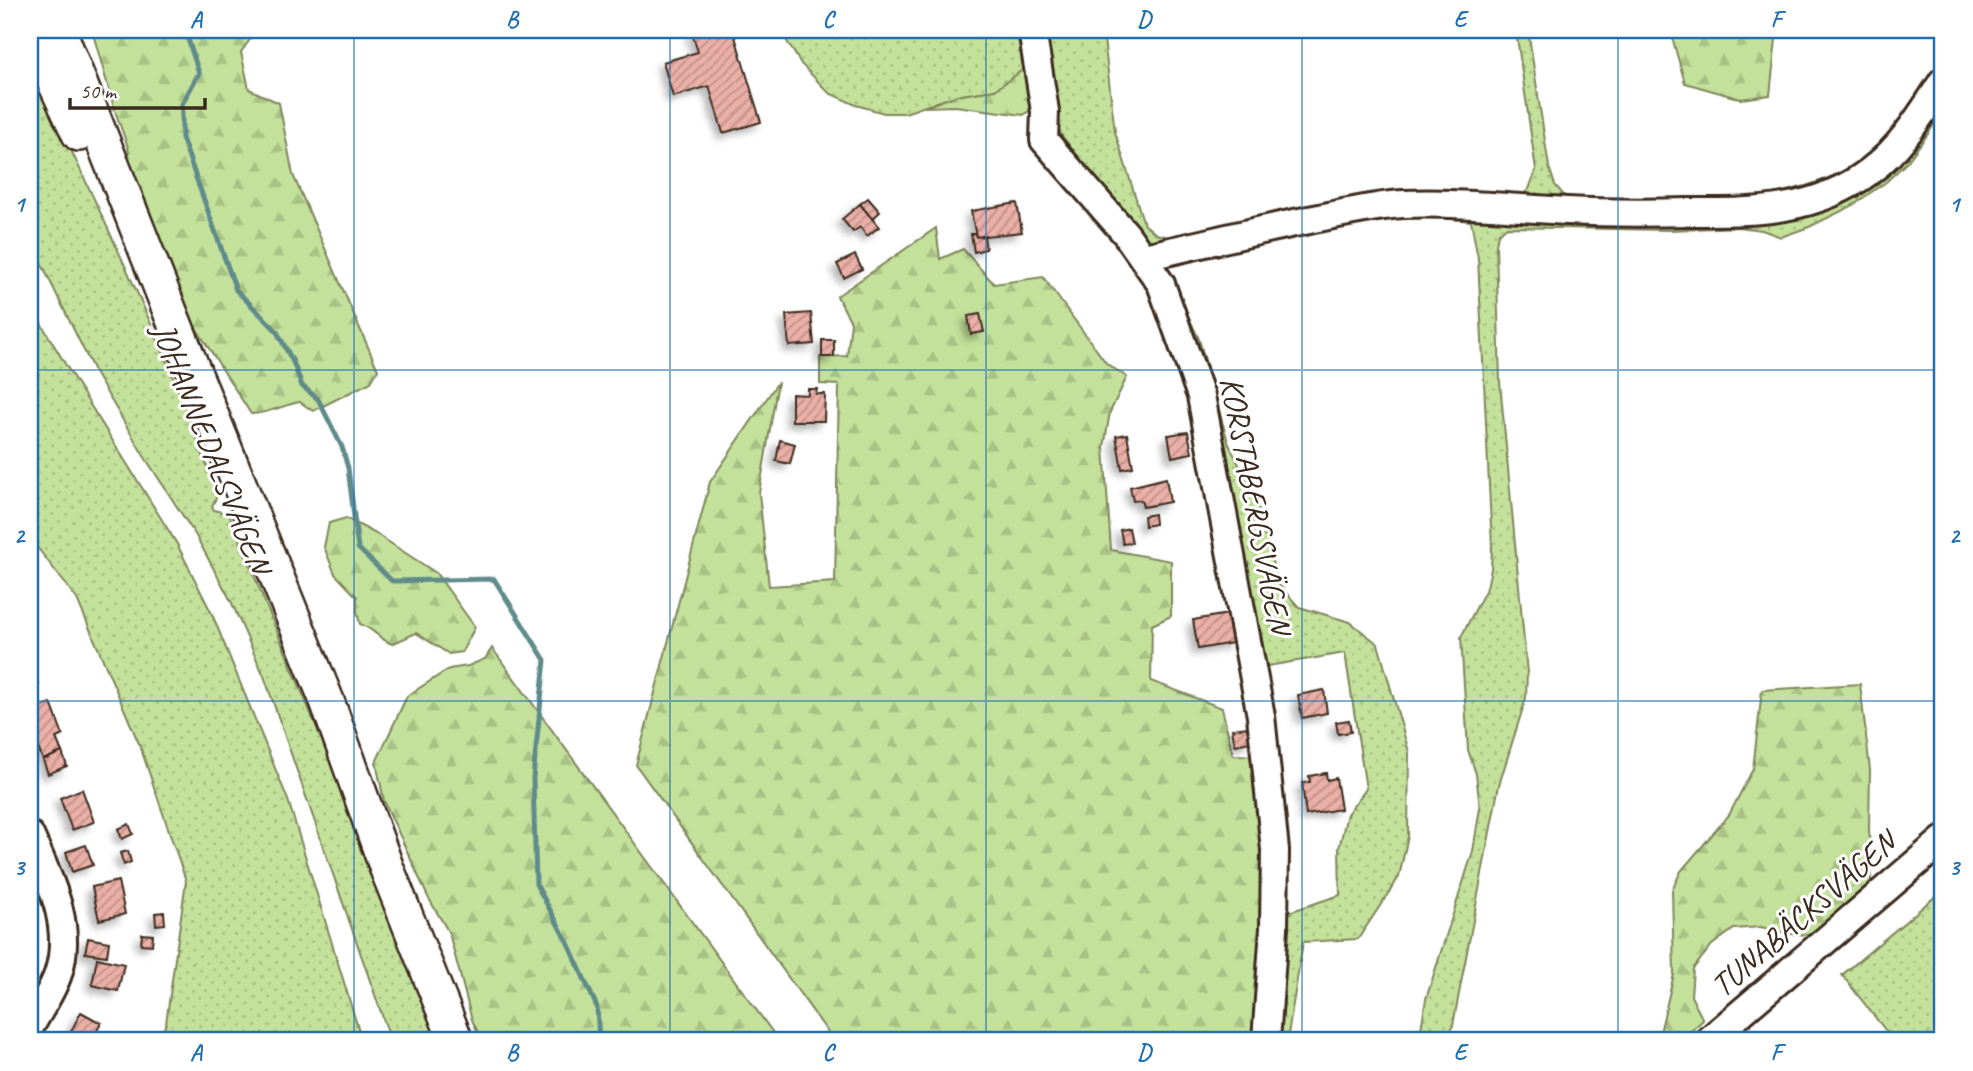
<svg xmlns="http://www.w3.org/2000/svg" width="1973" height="1071" viewBox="0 0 1973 1071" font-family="Caveat,sans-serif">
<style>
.grass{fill:url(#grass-dots);stroke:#7f865c;stroke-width:2}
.forest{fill:url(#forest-firs);stroke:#7f865c;stroke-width:2}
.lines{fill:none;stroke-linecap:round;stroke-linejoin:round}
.stream{stroke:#618b8b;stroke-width:5}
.building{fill:url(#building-hatch);stroke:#3b2a1e;stroke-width:2;filter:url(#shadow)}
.minor-casing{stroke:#3b2a1e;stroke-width:32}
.major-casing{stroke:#3b2a1e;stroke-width:38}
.minor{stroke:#fff;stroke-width:26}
.major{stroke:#fff;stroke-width:33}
.grid{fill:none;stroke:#1f6fb2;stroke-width:2;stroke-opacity:0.55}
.labels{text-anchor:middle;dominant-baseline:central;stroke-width:6;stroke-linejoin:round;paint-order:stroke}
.street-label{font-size:33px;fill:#3b2a1e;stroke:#fff}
.neatline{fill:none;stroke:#1f6fb2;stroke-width:2.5}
.grid-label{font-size:23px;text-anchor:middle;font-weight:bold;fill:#1f6fb2}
</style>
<defs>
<pattern id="grass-dots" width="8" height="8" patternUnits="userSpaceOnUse" patternTransform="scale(1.75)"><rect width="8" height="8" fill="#c3e19a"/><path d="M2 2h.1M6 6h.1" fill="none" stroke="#a8c184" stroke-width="1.8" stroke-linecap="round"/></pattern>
<pattern id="forest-firs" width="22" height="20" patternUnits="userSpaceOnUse" patternTransform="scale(1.75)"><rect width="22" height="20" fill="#c3e19a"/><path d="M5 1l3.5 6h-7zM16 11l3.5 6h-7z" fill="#a8c184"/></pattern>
<pattern id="building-hatch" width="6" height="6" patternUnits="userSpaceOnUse" patternTransform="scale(1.75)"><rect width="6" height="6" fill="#eaafa7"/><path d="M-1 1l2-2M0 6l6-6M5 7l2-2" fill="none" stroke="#bf8f87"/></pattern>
<filter id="shadow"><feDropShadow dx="-5.5" dy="5.5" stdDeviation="3.5" flood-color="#0004"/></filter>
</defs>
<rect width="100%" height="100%" fill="#fff"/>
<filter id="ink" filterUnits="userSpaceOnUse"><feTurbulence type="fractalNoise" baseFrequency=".0143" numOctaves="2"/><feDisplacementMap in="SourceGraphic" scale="14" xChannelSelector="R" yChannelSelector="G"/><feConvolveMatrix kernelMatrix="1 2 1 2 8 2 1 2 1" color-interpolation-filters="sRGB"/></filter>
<g filter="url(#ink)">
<g class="grass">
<path d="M 780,30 L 1024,30 L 1031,64 L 995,90 L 955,96 L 905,113 L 884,113 L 856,105 L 829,93 L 801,64 Z"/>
<path d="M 1038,30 L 1103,30 L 1115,132 L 1144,224 L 1156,234 L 1172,238 C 1160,246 1150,240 1138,234 L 1062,136 L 1054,119 Z"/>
<path d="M 1516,30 L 1528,30 L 1549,167 L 1555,185 L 1567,199 C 1665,202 1814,216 1887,139 C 1911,114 1926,83 1943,55 C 1943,76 1923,96 1911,114 C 1885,152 1849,185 1804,197 C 1777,204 1747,204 1719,206 C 1634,210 1549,207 1464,197 L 1519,198 L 1529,189 L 1536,170 Z"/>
<path d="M 30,64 C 97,206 168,346 217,496 L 212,506 L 214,510 L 229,514 C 300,690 375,864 443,1041 L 391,1041 L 264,676 L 231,601 L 196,536 L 144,456 L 94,371 L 33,246 L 30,237 Z"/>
<path d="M 1943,96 L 1943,110 L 1928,134 L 1907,162 L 1886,182 L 1850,207 L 1809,227 L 1781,237 L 1762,230 L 1738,227 L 1670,230 L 1507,227 L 1498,234 L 1496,245 L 1500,382 L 1527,673 L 1526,698 L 1499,785 L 1453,1025 L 1448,1041 L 1419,1041 L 1426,999 L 1473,851 L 1480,808 L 1476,774 L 1468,750 L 1461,637 L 1487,587 L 1491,569 L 1492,547 L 1478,258 L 1471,221 L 1425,216 L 1362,222 L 1187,256 C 1263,236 1347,212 1426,210 C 1452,209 1478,212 1505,214 C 1573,220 1642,224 1710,222 C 1768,220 1823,215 1871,180 C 1902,159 1923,127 1943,96 Z"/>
<path d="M 1176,290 L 1199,339 L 1228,442 L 1256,500 L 1278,584 L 1299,607 L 1350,622 L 1378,644 L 1409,752 L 1408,836 L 1399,877 L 1358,939 L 1303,942 L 1287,1041 L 1273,1041 L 1283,914 L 1340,895 L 1339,848 L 1347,814 L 1366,789 L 1345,653 L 1262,667 Z"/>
<path d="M 30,299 L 42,325 L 76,382 L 177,544 L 212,614 L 288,800 L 362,1041 L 159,1041 L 166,1023 L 186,881 L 140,746 L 77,599 L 30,538 Z"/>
<path d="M 1943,890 L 1943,1041 L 1904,1041 L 1886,1031 L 1842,975 Z"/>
</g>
<g class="forest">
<path d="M 92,30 L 263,30 L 257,30 L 241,52 L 249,89 L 279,103 L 293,175 L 378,370 L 371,382 L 313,411 L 300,402 C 283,405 268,414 251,414 L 189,317 L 132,174 L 128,147 L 115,111 Z"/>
<path d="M 1670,30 L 1777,30 L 1770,95 L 1741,99 L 1685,83 Z"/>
<path d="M 1031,64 C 1034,83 1044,105 1023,115 L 955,106 L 924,107 L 955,96 L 995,90 Z"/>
<path d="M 936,228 L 940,259 L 963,249 L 994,284 L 1043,277 L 1107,364 L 1127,377 L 1110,412 L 1104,447 L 1111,550 L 1171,561 L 1171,616 L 1152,625 L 1151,681 L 1222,708 L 1233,755 L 1259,756 L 1264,840 L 1258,1041 L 834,1041 L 636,765 L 710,482 L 778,382 L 759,493 L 769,586 L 835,582 L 839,385 L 820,384 L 820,357 L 847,356 L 851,322 L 837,296 Z"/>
<path d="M 346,518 L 378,535 L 436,573 L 475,627 L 462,652 L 449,654 L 416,633 L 392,644 C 379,639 374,629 360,624 L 357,612 L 357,597 L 335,574 L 324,547 L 329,523 Z"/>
<path d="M 492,648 L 779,1041 L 482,1041 L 472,1020 L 449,933 L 428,897 L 384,801 L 376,762 L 407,696 L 449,669 L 468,666 L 485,659 Z"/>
<path d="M 1860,684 L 1870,770 L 1869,827 L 1871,883 L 1813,935 L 1791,934 L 1761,927 L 1734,929 L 1712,945 L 1693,969 L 1691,996 L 1703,1020 L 1680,1041 L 1658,1041 L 1674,974 L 1672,890 L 1681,871 L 1729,815 L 1753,769 L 1762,690 Z"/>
</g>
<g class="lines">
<path class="stream" d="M 185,30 L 199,73 L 182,104 L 182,138 L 236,290 L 276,330 L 293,362 L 302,386 L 318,399 L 342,447 L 348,468 L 358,548 L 392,581 L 494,579 L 545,660 L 533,778 L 536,884 L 568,943 L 597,1007 L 599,1041"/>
</g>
<g class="building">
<path d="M 704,30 L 733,30 L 761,122 L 723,133 L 709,86 L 673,97 L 663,62 L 698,52 L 692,33 Z"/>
<path d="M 868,198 L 880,212 L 872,219 L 860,204 Z"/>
<path d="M 1017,203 L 1022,232 L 976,237 L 971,211 Z"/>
<path d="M 860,204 L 879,227 L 867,236 L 860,227 L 853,232 L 842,219 Z"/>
<path d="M 971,234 L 975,234 L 976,237 L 984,236 L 986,249 L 974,252 Z"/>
<path d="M 855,255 L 862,269 L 844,278 L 837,264 Z"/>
<path d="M 811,313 L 814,344 L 789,346 L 786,315 Z"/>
<path d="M 980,314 L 984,332 L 971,334 L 968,316 Z"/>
<rect x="822" y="340" width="12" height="17"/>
<path d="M 808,389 L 817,389 L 816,394 L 825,394 L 824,421 L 792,421 L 792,394 L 808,395 Z"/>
<path d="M 1188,432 L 1192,453 L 1172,457 L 1168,435 Z"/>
<path d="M 1127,434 L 1133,467 L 1122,469 L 1116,436 Z"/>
<path d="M 780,440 L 795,444 L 790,464 L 776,461 Z"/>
<path d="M 1166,478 L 1170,502 L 1143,507 L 1141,500 L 1133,501 L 1130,487 Z"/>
<path d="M 1154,514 L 1155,524 L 1145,526 L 1144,516 Z"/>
<path d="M 1129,528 L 1132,543 L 1123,544 L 1120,530 Z"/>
<path d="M 1228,614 L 1233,643 L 1198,649 L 1193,620 Z"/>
<path d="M 30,666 L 39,685 L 30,689 Z"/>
<path d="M 1324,690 L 1327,713 L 1302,718 L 1298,695 Z"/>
<path d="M 51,703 L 63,735 L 56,738 L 62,752 L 43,760 L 30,728 L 30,712 Z"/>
<path d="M 1349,720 L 1351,732 L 1338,734 L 1336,722 Z"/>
<path d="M 1247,727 L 1250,742 L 1235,745 L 1232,729 Z"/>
<path d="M 62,752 L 67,766 L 48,774 L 43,760 Z"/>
<path d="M 1326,773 L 1327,780 L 1336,778 L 1341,809 L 1306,815 L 1302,783 L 1310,782 L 1309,776 Z"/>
<path d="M 82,789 L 94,822 L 72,830 L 60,798 Z"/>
<path d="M 129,824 L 133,834 L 122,839 L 118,829 Z"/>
<path d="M 86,845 L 93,865 L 72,872 L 66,852 Z"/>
<path d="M 128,851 L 131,862 L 124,865 L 120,853 Z"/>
<path d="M 118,881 L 125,914 L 99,920 L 92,887 Z"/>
<path d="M 164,912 L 165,924 L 156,925 L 155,913 Z"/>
<path d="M 142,934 L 153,935 L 152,945 L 141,944 Z"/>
<path d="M 88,938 L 109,942 L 107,956 L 85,953 Z"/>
<path d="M 97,958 L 124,964 L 118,991 L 92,985 Z"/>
<path d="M 81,1012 L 101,1023 L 92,1041 L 66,1041 Z"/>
</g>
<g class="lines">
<defs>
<g id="minor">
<path d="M 1032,30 L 1045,111 L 1044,140 L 1126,234 L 1161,284 L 1201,396 L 1261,716 L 1275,850 L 1274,928 L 1266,1041"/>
<path d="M 1144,257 C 1199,245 1254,231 1309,220 C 1340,214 1371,206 1403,204 C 1458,202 1512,208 1567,211 C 1607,213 1648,213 1688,212 C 1753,212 1815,213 1870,171 C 1901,148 1922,113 1943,81"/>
<path d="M 30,835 C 49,879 74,925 58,974 C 52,992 39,1010 30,1027"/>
<path d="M 1708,1041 L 1943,840"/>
</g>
<g id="major">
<path d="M 30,30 L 79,134"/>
<path d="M 59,30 L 184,347 L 327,701 L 387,869 L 456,1041"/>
</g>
</defs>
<use href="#minor" class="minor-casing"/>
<use href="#major" class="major-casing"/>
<use href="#minor" class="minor"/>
<use href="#major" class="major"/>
</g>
</g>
<path class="grid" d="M 354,30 L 354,1041M 670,30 L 670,1041M 986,30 L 986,1041M 1302,30 L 1302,1041M 1618,30 L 1618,1041M 30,370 L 1943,370M 30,701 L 1943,701"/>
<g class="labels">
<g class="street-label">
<text transform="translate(212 448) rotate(68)">JOHANNEDALSVÄGEN</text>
<text transform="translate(1256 505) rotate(79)">KORSTABERGSVÄGEN</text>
<text transform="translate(1803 914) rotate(-41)">TUNABÄCKSVÄGEN</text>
</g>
</g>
<rect width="1973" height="1071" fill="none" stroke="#fff" stroke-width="77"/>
<path d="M70 98v10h135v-10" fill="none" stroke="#3b2a1e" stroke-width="3.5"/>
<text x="80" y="98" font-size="21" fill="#3b2a1e" stroke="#ffffff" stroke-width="5" paint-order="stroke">50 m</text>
<rect x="38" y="38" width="1896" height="994" class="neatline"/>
<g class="grid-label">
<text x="196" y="27">A</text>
<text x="512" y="27">B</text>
<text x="828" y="27">C</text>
<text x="1144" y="27">D</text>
<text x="1460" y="27">E</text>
<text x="1776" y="27">F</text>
<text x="19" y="212">1</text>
<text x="1954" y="212">1</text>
<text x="19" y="543">2</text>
<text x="1954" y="543">2</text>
<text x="19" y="875">3</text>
<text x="1954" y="875">3</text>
<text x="196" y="1060">A</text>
<text x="512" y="1060">B</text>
<text x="828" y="1060">C</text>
<text x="1144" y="1060">D</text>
<text x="1460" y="1060">E</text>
<text x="1776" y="1060">F</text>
</g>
</svg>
